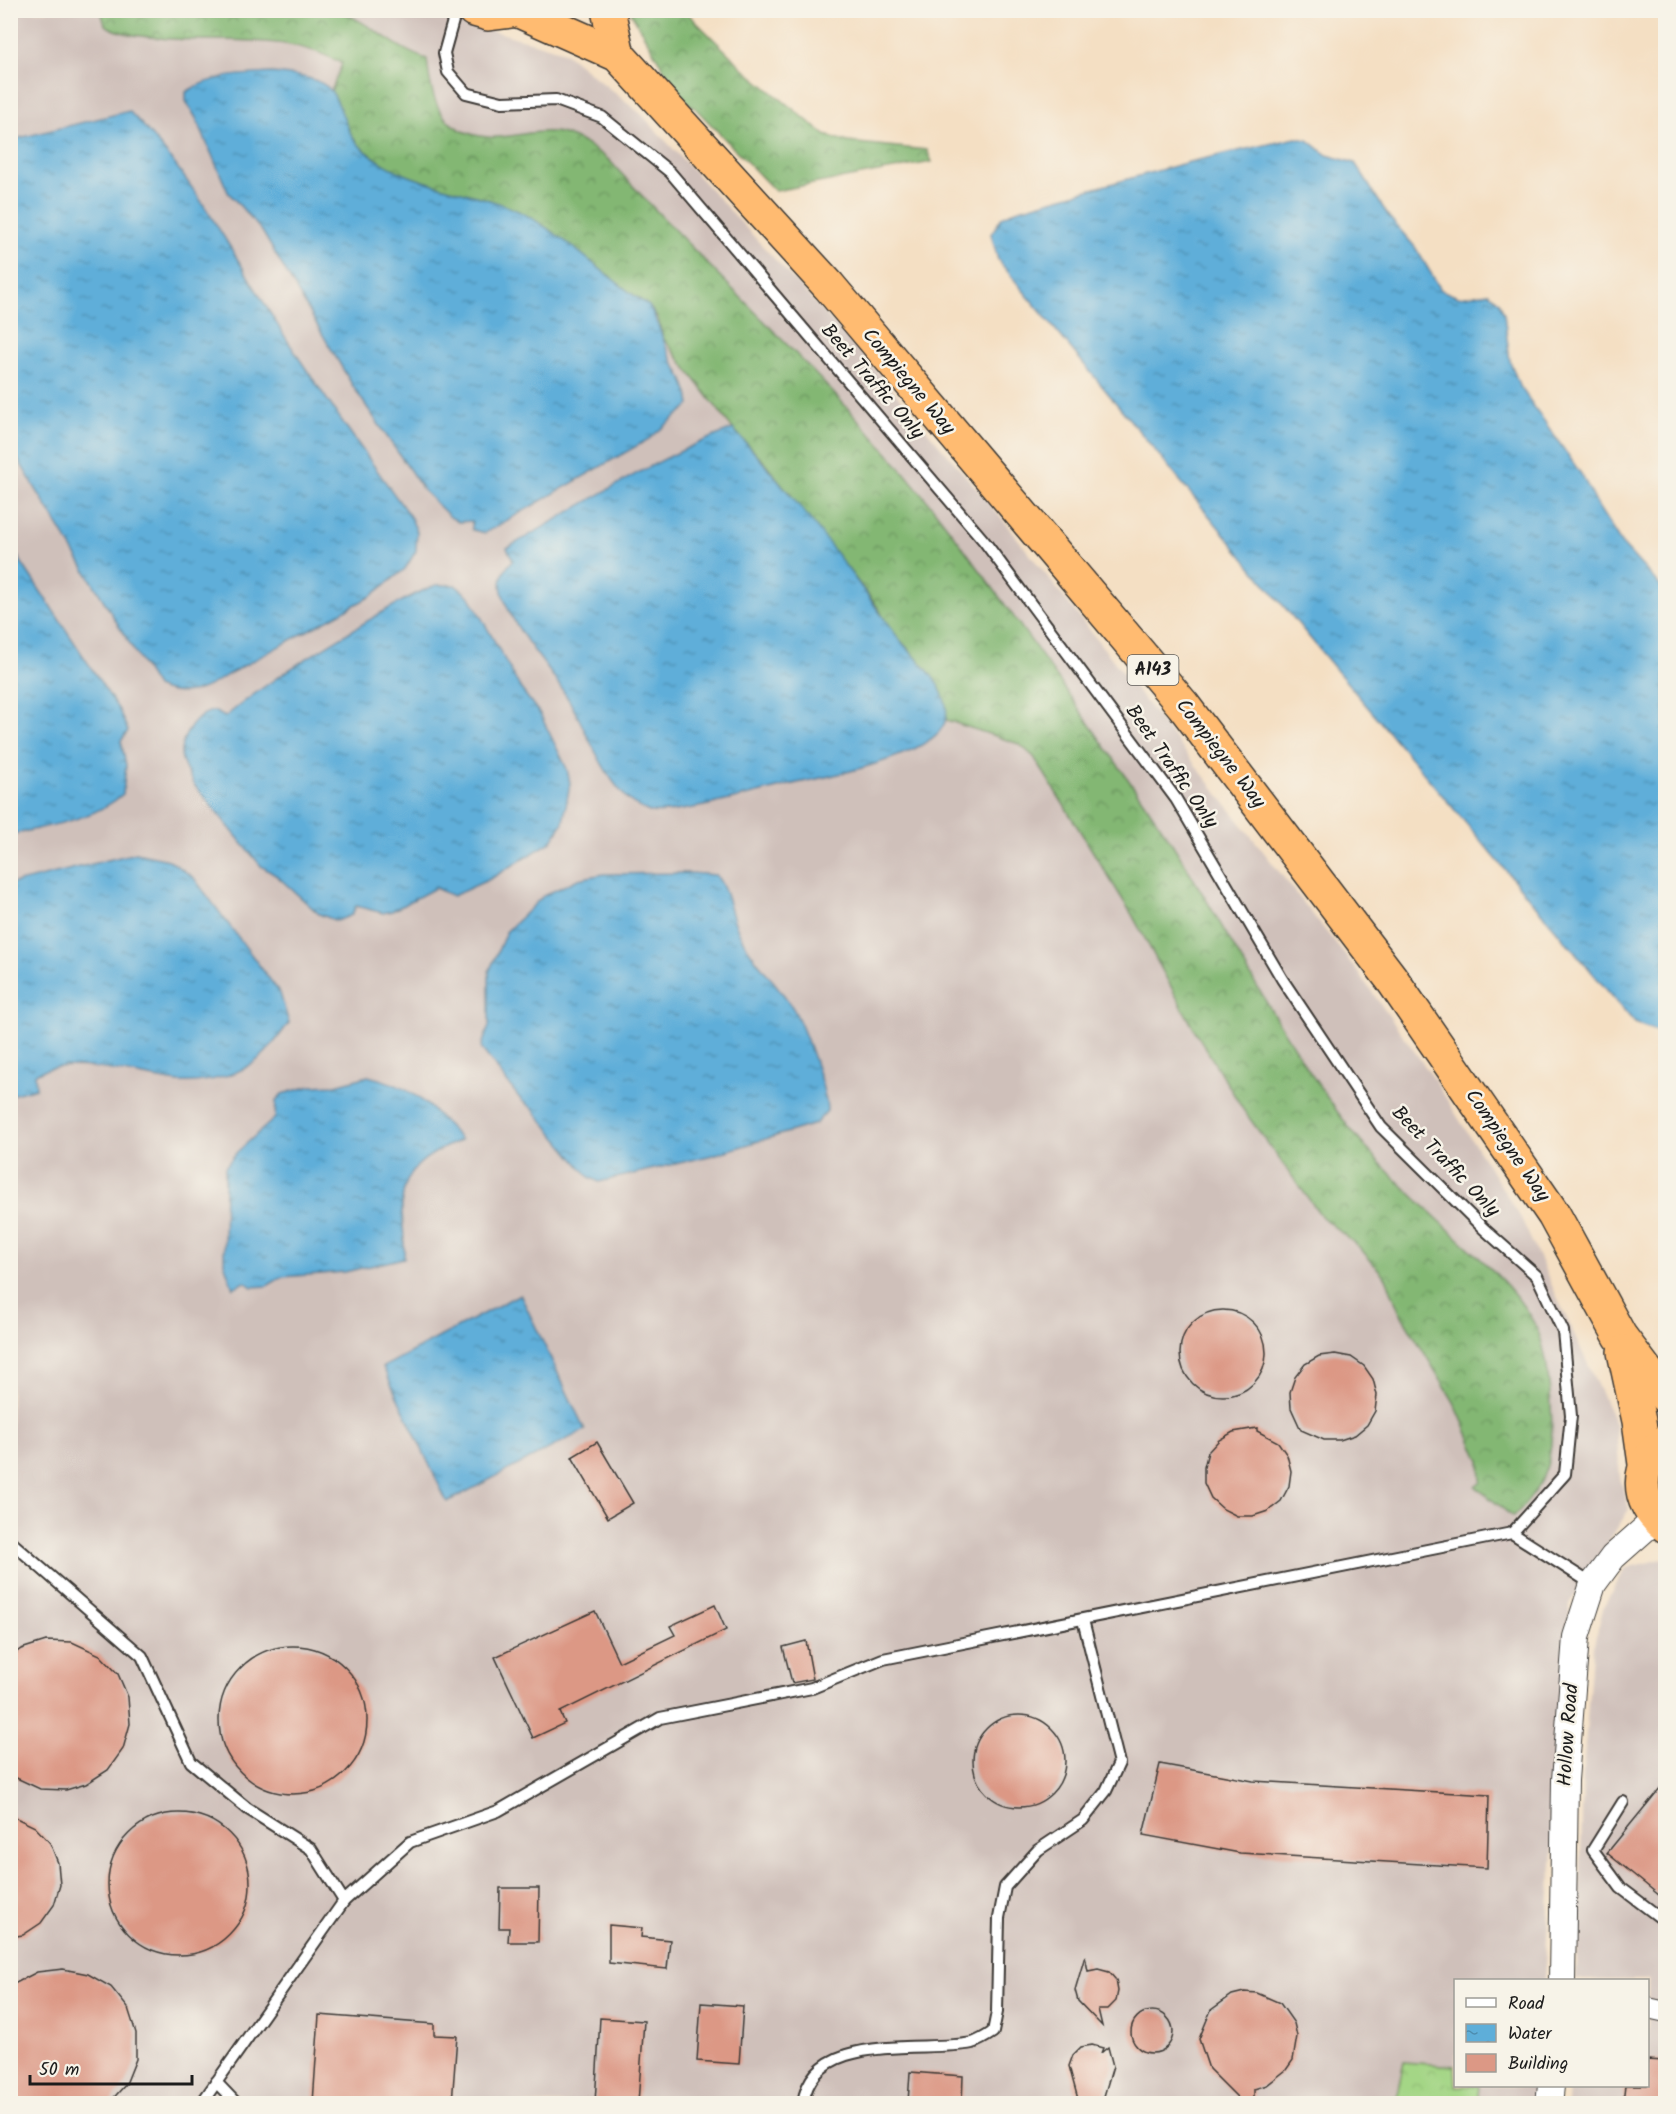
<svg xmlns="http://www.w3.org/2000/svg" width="1676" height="2114" viewBox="0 0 1676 2114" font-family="Kalam,sans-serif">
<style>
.industrial{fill:#cfc0ba}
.forest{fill:url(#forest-crowns);stroke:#506a48;stroke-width:1.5}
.park{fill:url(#park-crowns);stroke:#607951;stroke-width:1.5}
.water{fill:url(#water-ripples);stroke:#3d657a;stroke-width:1.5}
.building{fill:#dc9885}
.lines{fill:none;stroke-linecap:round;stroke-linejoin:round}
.service-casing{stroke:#3c3935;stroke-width:14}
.minor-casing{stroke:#3c3935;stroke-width:22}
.tertiary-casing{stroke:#3c3935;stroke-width:28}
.trunk-casing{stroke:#3c3935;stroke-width:36}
.service{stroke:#fff;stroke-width:10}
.minor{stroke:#fff;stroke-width:20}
.tertiary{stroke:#fff;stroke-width:26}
.trunk{stroke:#ffbb71;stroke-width:33}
.labels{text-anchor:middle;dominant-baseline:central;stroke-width:5;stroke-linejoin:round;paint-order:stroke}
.shield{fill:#f7f3e8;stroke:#5e5c59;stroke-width:1.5}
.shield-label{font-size:18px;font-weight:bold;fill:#1c1c1c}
.street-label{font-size:20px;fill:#1c1c1c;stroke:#f7f3e8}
</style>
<defs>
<pattern id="forest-crowns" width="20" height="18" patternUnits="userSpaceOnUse" patternTransform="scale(1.5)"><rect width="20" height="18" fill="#83b773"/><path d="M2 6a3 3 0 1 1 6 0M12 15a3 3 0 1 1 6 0" fill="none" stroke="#6a945e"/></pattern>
<pattern id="park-crowns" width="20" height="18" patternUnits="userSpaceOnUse" patternTransform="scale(1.5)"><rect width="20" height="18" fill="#a4d686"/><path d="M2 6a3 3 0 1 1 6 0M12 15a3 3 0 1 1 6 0" fill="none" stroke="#8db773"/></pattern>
<pattern id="water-ripples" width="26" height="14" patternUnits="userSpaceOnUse" patternTransform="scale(1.5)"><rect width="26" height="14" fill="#5eaed9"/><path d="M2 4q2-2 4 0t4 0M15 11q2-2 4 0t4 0" fill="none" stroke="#4d8daf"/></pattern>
</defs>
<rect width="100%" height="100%" fill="#f7f3e8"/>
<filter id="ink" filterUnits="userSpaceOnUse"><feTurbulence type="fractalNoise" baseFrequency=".0167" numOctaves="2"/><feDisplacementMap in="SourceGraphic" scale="12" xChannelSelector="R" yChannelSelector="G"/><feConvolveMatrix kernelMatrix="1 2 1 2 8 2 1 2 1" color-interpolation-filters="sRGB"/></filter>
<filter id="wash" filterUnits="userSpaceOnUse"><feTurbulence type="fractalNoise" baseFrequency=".008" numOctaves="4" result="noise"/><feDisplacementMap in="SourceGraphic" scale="24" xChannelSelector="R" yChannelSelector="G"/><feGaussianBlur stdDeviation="1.35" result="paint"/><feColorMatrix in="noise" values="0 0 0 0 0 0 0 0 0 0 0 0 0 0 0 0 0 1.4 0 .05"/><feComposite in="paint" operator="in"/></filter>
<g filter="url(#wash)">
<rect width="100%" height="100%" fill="#f4dfc3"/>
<g class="industrial">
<path d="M 11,11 L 444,11 L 454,19 L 564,52 L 641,114 L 864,356 L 1003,520 L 1354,967 L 1432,1076 L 1521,1218 L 1616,1426 L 1620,1478 L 1629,1509 L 1570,1604 L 1544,1980 L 1456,1980 L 1456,2086 L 1537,2086 L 1536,2103 L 11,2104 Z"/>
<path d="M 1665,1558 L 1665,2103 L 1568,2104 L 1569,2086 L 1648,2086 L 1648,1980 L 1576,1980 L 1580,1912 L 1583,1774 L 1592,1652 L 1604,1605 L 1626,1568 Z"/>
</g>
<g class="forest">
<path d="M 336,10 C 369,21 394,49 427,59 C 431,99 439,133 488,137 C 509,139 531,130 552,132 C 572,133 593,148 609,160 C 718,281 841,388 940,517 C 994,587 1045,660 1095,732 C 1121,770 1148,806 1173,845 C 1229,934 1277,1029 1339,1114 C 1372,1160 1415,1198 1457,1237 C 1487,1265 1523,1295 1539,1334 C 1546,1353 1548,1373 1550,1393 C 1555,1445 1553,1480 1513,1517 L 1475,1486 L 1481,1481 L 1480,1461 L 1454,1402 L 1399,1311 L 1386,1278 L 1359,1247 L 1322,1217 L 1244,1111 L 1195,1031 L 1131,913 L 1034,757 L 1019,744 L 946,720 C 948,683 915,659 894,633 C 888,626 883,617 879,609 L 766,464 L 733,429 L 663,338 L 658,319 L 649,306 L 504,205 L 416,180 L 391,169 L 362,148 L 352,137 L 331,91 L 342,64 C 288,31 219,44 159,38 C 140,36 122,35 105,25 L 101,11 Z"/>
<path d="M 630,11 L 685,11 L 745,70 L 825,135 L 848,142 L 927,150 L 932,162 L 775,191 L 695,108 L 681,99 Z"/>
</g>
<path class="park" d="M 1404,2062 L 1455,2066 L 1456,2086 L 1479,2086 L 1477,2103 L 1395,2103 Z"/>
<g class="water">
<path d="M 272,73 C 289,75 321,76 332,92 C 344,110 344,131 361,147 C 408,190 475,187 528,216 C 571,241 607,278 649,306 C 658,320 660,333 667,349 C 675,369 688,382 690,405 L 649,439 L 485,533 L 472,530 L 472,521 L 458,522 L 450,517 L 424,491 L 354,388 L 262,231 L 228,192 L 196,118 L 186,101 L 186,92 C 215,74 239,75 272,73 Z"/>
<path d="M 129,111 C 196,178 238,264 289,343 C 327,402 370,460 411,518 L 417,532 L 416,551 L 405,569 L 371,596 L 227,675 C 204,691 184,699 156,687 L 11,448 L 11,140 Z"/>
<path d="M 1296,138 L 1308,140 L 1327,155 L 1355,163 L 1389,217 L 1415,247 L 1441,290 L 1458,297 L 1489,293 L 1499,301 L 1504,314 L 1510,361 L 1519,385 L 1583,477 L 1597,505 L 1621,543 L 1665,591 L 1665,1029 L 1659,1032 L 1635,1023 L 1338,672 L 998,260 L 991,234 L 1002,217 L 1016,210 L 1189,162 Z"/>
<path d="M 733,429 C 792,492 843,561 893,631 C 907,652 932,669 942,693 C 946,702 948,713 945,722 C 935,754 837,775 807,781 C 778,786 668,820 647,811 C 640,808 628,801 623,794 C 600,768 588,734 571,704 C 551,667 515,635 503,595 C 498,580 503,571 513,560 L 507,548 C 580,507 654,458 733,429 Z"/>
<path d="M 10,545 L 119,710 L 128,731 L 121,741 L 126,765 L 123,794 C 93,821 48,825 11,835 Z"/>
<path d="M 436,585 L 455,585 L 470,597 L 521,689 L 540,714 L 567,769 L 570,783 L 563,823 L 551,842 L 492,878 L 453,896 L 435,888 L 392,911 L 383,913 L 356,906 L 352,915 L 337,921 L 319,914 L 277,876 L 261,866 L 195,786 C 189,776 180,762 181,750 C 183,734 198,712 214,711 L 225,717 C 264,684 307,658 351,631 C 379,614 406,597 436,585 Z"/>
<path d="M 136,853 L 169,860 L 194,878 L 280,993 L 289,1023 C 280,1034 272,1047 262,1056 C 242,1075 206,1084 179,1082 C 142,1078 67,1054 35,1074 L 36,1088 L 11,1095 L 11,884 Z"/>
<path d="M 690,873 L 716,875 C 729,892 729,911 738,930 C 751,961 778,982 794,1010 C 804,1029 827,1091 827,1111 L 815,1124 L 713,1155 L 599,1182 L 589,1177 L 532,1108 L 521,1100 L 481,1048 L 489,1026 L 489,972 L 506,932 L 543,896 L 578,879 L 604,874 Z"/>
<path d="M 368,1076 C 415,1087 429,1105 461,1140 C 428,1154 400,1169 402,1211 C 403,1227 405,1242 404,1258 L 345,1272 L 282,1277 L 267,1286 L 252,1287 L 245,1282 L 233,1288 L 224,1263 L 225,1167 L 237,1152 L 275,1118 L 276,1101 L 282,1094 L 311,1086 L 336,1085 Z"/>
<path d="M 520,1294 L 585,1430 L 447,1502 L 383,1367 Z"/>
</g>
<g id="blocks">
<g class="building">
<circle cx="1223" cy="1353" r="43"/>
<path d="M 1335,1354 L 1351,1357 L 1364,1366 L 1373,1379 L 1377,1395 L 1375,1411 L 1367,1425 L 1355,1435 L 1340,1440 L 1324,1440 L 1301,1430 L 1291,1408 L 1290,1392 L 1295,1377 L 1305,1364 L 1319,1356 Z"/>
<path d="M 1257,1428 L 1257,1431 L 1278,1442 L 1287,1455 L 1291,1471 L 1289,1486 L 1281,1501 L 1268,1511 L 1253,1516 L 1237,1516 L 1223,1509 L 1211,1498 L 1204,1483 L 1204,1467 L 1208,1452 L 1219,1440 L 1233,1432 Z"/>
<path d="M 597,1442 L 633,1503 L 608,1518 L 572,1457 Z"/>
<path d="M 715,1605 L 726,1630 L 560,1712 L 565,1723 L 533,1738 L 495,1657 L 595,1611 L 619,1662 L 675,1635 L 670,1626 Z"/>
<path d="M 46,1641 L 72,1642 L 100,1655 L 118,1674 L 128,1697 L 130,1724 L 123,1749 L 108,1770 L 86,1784 L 66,1790 L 40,1789 L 10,1775 L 10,1657 L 21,1649 Z"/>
<path d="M 806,1641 L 813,1679 L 792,1683 L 783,1647 Z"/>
<circle cx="293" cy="1720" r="74"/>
<circle cx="1019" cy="1761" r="46"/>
<path d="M 1160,1764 L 1253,1781 L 1489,1795 L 1487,1868 L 1240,1853 L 1143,1835 Z"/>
<path d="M 1665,1782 L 1665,1900 L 1607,1853 Z"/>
<circle cx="179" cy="1884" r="71"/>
<path d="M 10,1815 L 35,1827 L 50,1843 L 58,1863 L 60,1885 L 54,1905 L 41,1923 L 23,1935 L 10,1937 Z"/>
<path d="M 500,1888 L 539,1888 L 538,1942 L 508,1942 L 509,1928 L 499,1928 Z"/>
<path d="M 609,1925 L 642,1928 L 641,1937 L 670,1940 L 667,1969 L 609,1963 Z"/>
<path d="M 1085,1956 L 1088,1971 L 1098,1969 L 1109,1972 L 1116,1980 L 1118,1991 L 1116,2001 L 1108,2009 L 1098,2009 L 1102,2026 L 1078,2001 L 1075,1990 Z"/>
<path d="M 63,1969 L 88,1974 L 111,1987 L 128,2008 L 136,2033 L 136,2059 L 126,2084 L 109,2103 L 10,2103 L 10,1986 L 37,1972 Z"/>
<path d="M 1244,1992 L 1257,1993 L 1280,2003 L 1294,2023 L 1297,2036 L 1293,2060 L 1286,2070 L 1267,2085 L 1254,2089 L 1254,2103 L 1243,2103 L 1209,2069 L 1199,2039 L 1211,2010 L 1232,1995 Z"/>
<path d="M 701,2003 L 743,2006 L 739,2064 L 697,2061 Z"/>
<circle cx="1152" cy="2032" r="21"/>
<path d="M 319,2015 L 434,2024 L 434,2035 L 457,2036 L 452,2103 L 313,2103 Z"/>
<path d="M 600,2018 L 644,2021 L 638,2103 L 595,2103 Z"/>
<path d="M 1092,2045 L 1103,2048 L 1101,2053 L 1108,2047 L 1113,2066 L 1102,2103 L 1079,2103 L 1069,2066 L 1073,2055 L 1081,2047 Z"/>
<path d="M 1647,2060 L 1665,2061 L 1665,2103 L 1623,2102 L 1625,2085 L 1647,2085 Z"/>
<path d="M 910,2072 L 963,2076 L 962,2103 L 908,2103 Z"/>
</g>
</g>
</g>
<g filter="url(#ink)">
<use href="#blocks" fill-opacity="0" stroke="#3c3935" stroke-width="1.5"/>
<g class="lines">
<defs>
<g id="service">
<path d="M 456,10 L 444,53 L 448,72 L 466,93 L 502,102 L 556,100 L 602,117 L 670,172 L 984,541 L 1176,799 L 1282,979 L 1381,1127 L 1484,1229 L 1537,1276 L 1563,1331 L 1571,1416 L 1565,1474 L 1512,1533"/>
<path d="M 10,1541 L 142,1656 L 191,1762 L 248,1809 L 311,1849 L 344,1901"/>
<path d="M 1623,1802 L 1593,1850 L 1621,1888 L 1666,1922"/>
<path d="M 216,2082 L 237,2104"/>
<path d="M 201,2104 L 344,1901 L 410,1842 L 498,1811 L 660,1718 L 812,1688 L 883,1659 L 1512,1533 L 1592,1584"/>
<path d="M 803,2104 C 812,2030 921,2053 972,2043 C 979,2041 987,2036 993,2032 L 997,2012 L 999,1918 L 1005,1887 L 1038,1850 L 1083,1820 L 1106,1791 L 1119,1763 L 1083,1620"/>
</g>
<path id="minor" d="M 1648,2008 L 1666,2012"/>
<g id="tertiary">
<path d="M 1562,1980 L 1565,1780 L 1576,1637 L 1593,1584 L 1613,1557 L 1656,1519"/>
<path d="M 1549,2104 L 1551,2086"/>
</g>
<g id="trunk">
<path d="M 474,10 L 488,14 L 519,10"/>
<path d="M 608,10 L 618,55"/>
<path d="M 519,11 L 618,55 L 829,286 L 1183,705 L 1391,978 L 1554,1215 L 1620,1336 L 1666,1397"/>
<path d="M 1624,1352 L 1639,1421 L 1645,1464"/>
<path d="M 1666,1441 C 1635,1464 1634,1502 1666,1526"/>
</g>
</defs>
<use href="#service" class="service-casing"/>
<use href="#minor" class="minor-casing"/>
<use href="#tertiary" class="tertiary-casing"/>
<use href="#trunk" class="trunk-casing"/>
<use href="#service" class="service"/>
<use href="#minor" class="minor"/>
<use href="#tertiary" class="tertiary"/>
<use href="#trunk" class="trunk"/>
</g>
</g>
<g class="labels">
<rect class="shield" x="1127.5" y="655" width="51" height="30" rx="4.5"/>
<g class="shield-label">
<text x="1153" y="670">A143</text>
</g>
<g class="street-label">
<text transform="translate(872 382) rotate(49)">Beet Traffic Only</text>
<text transform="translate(908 382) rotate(50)">Compiegne Way</text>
<text transform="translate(1220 754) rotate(52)">Compiegne Way</text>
<text transform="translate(1171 767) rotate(55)">Beet Traffic Only</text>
<text transform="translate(1507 1146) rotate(55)">Compiegne Way</text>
<text transform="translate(1445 1162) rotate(46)">Beet Traffic Only</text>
<text transform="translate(1569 1735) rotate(-86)">Hollow Road</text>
</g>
</g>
<rect width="1676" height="2114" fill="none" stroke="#f7f3e8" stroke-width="36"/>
<rect x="1454" y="1979" width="195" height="108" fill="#f7f3e8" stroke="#9f9d96" stroke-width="1.5"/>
<rect x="1466" y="1998" width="30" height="9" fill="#ffffff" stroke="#9f9d96" stroke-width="1.5"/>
<text x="1508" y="2009" font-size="18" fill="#1c1c1c">Road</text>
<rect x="1466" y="2024" width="30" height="18" fill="url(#water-ripples)" stroke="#9f9d96" stroke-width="1.5"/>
<text x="1508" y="2039" font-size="18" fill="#1c1c1c">Water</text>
<rect x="1466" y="2054" width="30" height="18" fill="#dc9885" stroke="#9f9d96" stroke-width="1.5"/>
<text x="1508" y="2069" font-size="18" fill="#1c1c1c">Building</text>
<path d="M30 2075v9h162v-9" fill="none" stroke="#1c1c1c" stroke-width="3"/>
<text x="39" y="2075" font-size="18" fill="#1c1c1c" stroke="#f7f3e8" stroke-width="4.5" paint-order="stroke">50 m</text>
</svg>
